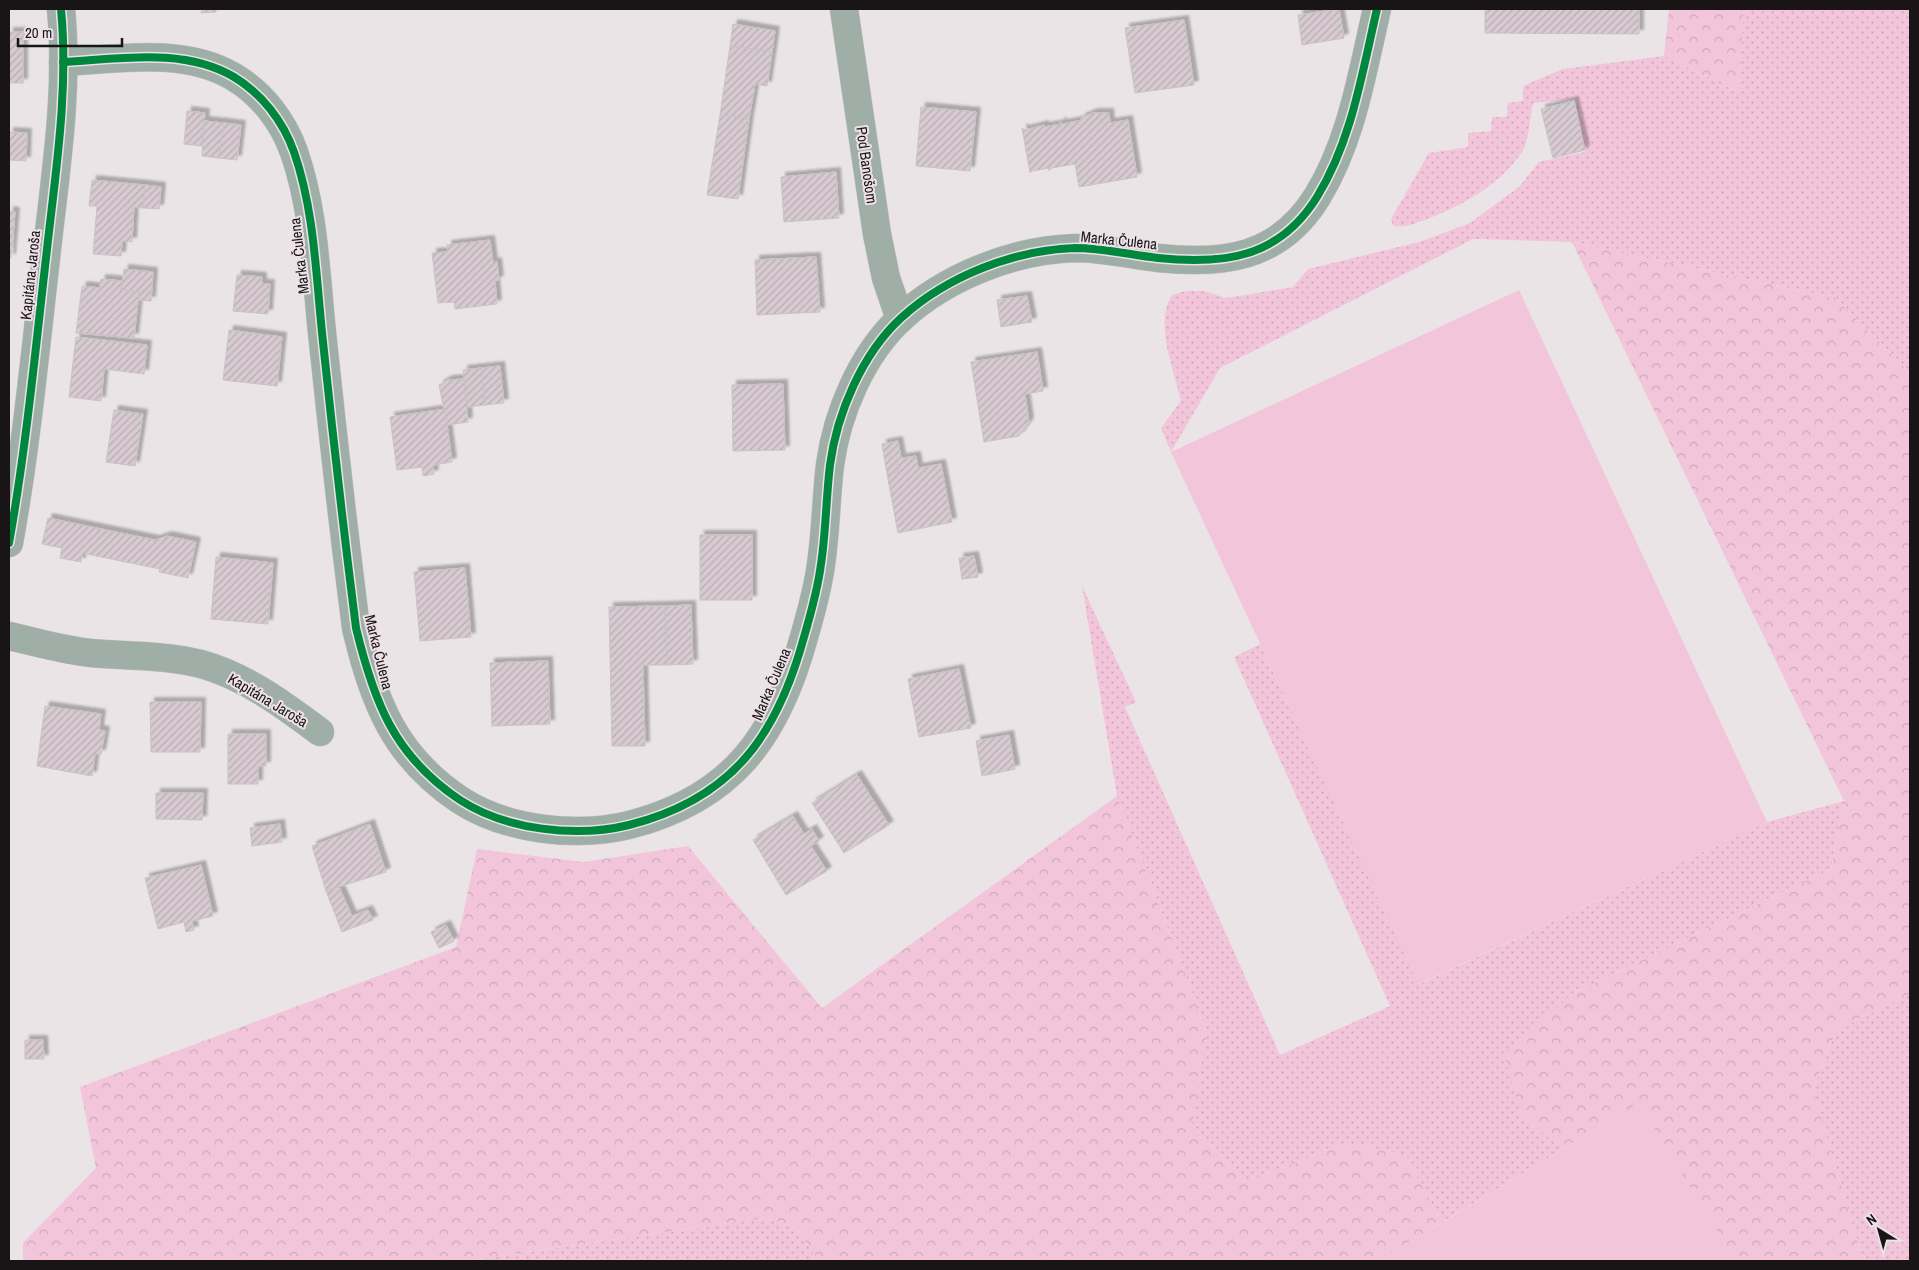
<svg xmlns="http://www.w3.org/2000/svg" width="1919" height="1270" viewBox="0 0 1919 1270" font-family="'Archivo Narrow',sans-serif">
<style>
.grass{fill:url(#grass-dots)}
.forest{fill:url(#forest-crowns)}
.garden{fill:#f2c5db}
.building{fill:url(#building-hatch);stroke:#c7c3c5;filter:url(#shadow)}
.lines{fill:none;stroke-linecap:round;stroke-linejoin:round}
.street-casing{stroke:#c4c0c2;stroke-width:29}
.street{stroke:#9fafa8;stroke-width:28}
.cycleway-casing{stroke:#ede1e7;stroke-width:11}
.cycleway{stroke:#00873e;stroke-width:8}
.labels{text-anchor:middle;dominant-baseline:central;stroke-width:4;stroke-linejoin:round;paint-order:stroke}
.street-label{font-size:15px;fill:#191517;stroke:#ede1e7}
</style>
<defs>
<pattern id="grass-dots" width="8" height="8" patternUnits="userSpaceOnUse" patternTransform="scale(1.25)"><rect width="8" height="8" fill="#f2c5db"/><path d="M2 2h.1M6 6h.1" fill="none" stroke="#cfa8bb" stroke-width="1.8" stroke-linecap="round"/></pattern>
<pattern id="forest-crowns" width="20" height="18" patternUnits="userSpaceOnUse" patternTransform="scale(1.25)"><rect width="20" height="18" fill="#f2c5db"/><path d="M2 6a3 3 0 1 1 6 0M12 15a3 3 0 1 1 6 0" fill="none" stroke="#cfa8bb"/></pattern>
<pattern id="building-hatch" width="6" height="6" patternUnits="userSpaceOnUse" patternTransform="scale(1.25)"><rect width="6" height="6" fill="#d7cad0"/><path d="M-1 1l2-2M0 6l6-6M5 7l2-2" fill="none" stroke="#b8adb2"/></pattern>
<filter id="shadow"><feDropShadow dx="4.5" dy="-4.5" stdDeviation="1" flood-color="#0004"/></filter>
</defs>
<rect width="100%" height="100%" fill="#eae4e7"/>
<g class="grass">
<path d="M 1744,9 L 1910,9 L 1910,373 L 1835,298 L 1572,242 L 1473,239 L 1220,368 L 1171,452 L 1161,428 L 1181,401 C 1174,369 1154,324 1172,295 L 1185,291 L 1204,291 L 1226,298 L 1293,287 L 1308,269 L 1419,242 L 1470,223 L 1519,187 L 1539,162 L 1585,152 L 1575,99 L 1533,103 C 1530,117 1529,140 1522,152 C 1499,186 1460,207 1422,221 C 1413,224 1402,229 1393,225 L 1391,219 L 1429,153 L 1468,147 L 1468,133 L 1491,131 L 1492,117 L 1507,117 L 1508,103 L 1523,101 L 1523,86 L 1563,69 L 1664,56 L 1738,92 Z"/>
<path d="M 1082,586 L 1136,702 L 1125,707 L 1280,1055 L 1390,1006 L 1234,657 L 1260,644 L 1419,984 L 1767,822 L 1844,801 L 1831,869 L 1572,994 L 1521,1115 L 1563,1149 L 1441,1223 L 1406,1155 L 1345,1143 L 1246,1182 L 1191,1124 L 1207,1031 L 1117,796 Z"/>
<path d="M 1910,994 L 1910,1261 L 1863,1261 L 1813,1089 L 1836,1030 Z"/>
<path d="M 766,1218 L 796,1228 L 819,1261 L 464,1261 Z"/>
</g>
<g class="forest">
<path d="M 1669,9 L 1744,9 L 1738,92 L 1664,56 Z"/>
<path d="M 1572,242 L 1835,298 L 1910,373 L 1910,994 L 1836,1030 L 1813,1089 L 1863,1261 L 1735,1261 L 1639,1104 L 1563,1149 L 1521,1115 L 1504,1054 L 1572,994 L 1831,869 L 1844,801 Z"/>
<path d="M 1117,796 L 1207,1031 L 1192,1125 L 1246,1182 L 1345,1143 L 1406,1155 L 1441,1223 L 1379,1261 L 819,1261 L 796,1228 L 766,1218 L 464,1261 L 23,1261 L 23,1243 L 96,1168 L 80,1087 L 456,947 L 477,849 L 584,862 L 688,846 L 822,1008 Z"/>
</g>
<g class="garden">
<path d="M 1519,290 L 1767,822 L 1418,984 L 1171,452 Z"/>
<path d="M 1639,1103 L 1735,1261 L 1379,1261 Z"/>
</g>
<g class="building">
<path d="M 202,9 L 216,9 L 216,12 L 201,13 Z"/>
<path d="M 1339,9 L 1344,38 L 1302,45 L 1298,15 Z"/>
<path d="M 1485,9 L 1639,9 L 1639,34 L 1485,33 Z"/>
<path d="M 1184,20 L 1194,85 L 1135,93 L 1125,28 Z"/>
<path d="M 733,24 L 775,31 L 772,52 L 730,46 Z"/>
<rect x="9" y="32" width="14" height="51"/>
<path d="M 730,46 L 772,52 L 767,86 L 755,84 L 749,119 L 720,115 Z"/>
<path d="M 1574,101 L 1585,150 L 1553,158 L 1541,109 Z"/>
<path d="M 921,107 L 976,112 L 970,171 L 916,166 Z"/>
<path d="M 187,111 L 205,113 L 202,146 L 184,144 Z"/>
<path d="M 1093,113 L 1109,113 L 1110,123 L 1128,120 L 1137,177 L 1079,187 L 1075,164 L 1052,168 L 1049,171 L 1049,168 L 1032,171 L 1030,173 L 1022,128 L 1025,130 L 1044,125 L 1044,127 L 1061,124 L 1060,121 L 1063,124 L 1082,120 L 1081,118 Z"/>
<path d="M 720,115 L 749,119 L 738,199 L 707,195 Z"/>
<path d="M 204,121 L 224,123 L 219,158 L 202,156 Z"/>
<path d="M 224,123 L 241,125 L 237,160 L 219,158 Z"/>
<path d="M 9,132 L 27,133 L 26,161 L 9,160 Z"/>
<path d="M 836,172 L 839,218 L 784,222 L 781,177 Z"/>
<path d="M 92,180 L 145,185 L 143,208 L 134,207 L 132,242 L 122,241 L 121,256 L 93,254 L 97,206 L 89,206 Z"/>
<path d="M 145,185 L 161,187 L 159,209 L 143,208 Z"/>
<path d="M 9,211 L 15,212 L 11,258 L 9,258 Z"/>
<path d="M 490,240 L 493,263 L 497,262 L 499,280 L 495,281 L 497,304 L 455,309 L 454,302 L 438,303 L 432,253 L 448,252 L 447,245 Z"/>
<path d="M 816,257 L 820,312 L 757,315 L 755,260 Z"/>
<path d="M 124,269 L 153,272 L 151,301 L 139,300 L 139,292 L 121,290 Z"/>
<path d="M 237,275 L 262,277 L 262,284 L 270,284 L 268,314 L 233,311 Z"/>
<path d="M 101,279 L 123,281 L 121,290 L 139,292 L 134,338 L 76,333 L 82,286 L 100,288 Z"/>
<path d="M 1027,296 L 1032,322 L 1001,327 L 997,300 Z"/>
<path d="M 229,330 L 282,337 L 277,386 L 223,380 Z"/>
<path d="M 76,337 L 147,345 L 144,374 L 104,369 L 101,401 L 69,397 Z"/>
<path d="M 1037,352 L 1043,391 L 1025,394 L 1029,422 L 1019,436 L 984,442 L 971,362 Z"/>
<path d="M 500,366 L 504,403 L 485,405 L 481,368 Z"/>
<path d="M 481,368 L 485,405 L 467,407 L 463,370 Z"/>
<path d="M 464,379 L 468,422 L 447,425 L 439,385 L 448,380 Z"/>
<path d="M 783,384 L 785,450 L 733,451 L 732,385 Z"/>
<path d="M 445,409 L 452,462 L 433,465 L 434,474 L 423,476 L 422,467 L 397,470 L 390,417 Z"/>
<path d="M 114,410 L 143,414 L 135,466 L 106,462 Z"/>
<path d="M 898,441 L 901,458 L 897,459 L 899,472 L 887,474 L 882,444 Z"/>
<path d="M 916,456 L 918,468 L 941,464 L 952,522 L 898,533 L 887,474 L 899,472 L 897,459 Z"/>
<path d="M 48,518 L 155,540 L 167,536 L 196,542 L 188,578 L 159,572 L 160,569 L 82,553 L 81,562 L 60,558 L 62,548 L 42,544 Z"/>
<rect x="700" y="535" width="52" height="65"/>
<path d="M 974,556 L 978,577 L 971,578 L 966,557 Z"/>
<path d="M 216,557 L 273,563 L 268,624 L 211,619 Z"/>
<path d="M 966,557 L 971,578 L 962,579 L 959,558 Z"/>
<path d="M 465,568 L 471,637 L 420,641 L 414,572 Z"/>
<path d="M 691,605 L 693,664 L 667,665 L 665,606 Z"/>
<path d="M 665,606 L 667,665 L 643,665 L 645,746 L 612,746 L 609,607 Z"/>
<path d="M 548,661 L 550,724 L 492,726 L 490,663 Z"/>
<path d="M 959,669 L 971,728 L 919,737 L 908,679 Z"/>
<path d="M 150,702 L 201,702 L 200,752 L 151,752 Z"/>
<path d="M 45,706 L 101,714 L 99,730 L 105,731 L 101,754 L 95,754 L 92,776 L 37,766 Z"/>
<path d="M 228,734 L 266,734 L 266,766 L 258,766 L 258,784 L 228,784 Z"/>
<path d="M 1009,735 L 1015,769 L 982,776 L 976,741 Z"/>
<path d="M 857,775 L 889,825 L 844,853 L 812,803 Z"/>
<path d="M 156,793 L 203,793 L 202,820 L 156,819 Z"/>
<path d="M 793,816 L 804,834 L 812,829 L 819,841 L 811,846 L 827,871 L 786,895 L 753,840 Z"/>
<path d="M 280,824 L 282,842 L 252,846 L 250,828 Z"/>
<path d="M 370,824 L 386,872 L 326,891 L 312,846 Z"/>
<path d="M 201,865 L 213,916 L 192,921 L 194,930 L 186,932 L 184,922 L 158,929 L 145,878 Z"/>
<path d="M 339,887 L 352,916 L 368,910 L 373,920 L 342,932 L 326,891 Z"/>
<path d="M 446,925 L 454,941 L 439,948 L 431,932 Z"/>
<path d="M 25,1040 L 43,1040 L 44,1059 L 25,1059 Z"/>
</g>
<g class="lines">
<defs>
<g id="street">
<path d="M 844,9 L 877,234 L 886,278 L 900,319"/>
<path d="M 63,62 C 119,59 184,47 234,77 C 262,94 283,121 294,152 C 315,212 316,279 323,342 C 333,438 344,533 356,628 C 374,702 394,756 460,800 C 506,830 576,838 629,825 C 732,799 777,736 804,637 C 811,613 818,588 821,564 C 826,531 826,498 830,465 C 837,413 862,354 901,318 C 947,276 1014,250 1075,248 C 1103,248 1131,255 1158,258 C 1224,265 1279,258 1317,197 C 1352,140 1362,73 1377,9"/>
<path d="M 9,543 C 26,449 35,353 46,258 C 55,175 69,92 61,9"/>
<path d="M 9,636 C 36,642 63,650 91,653 C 127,656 166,655 201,664 C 245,676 284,705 320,732"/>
</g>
</defs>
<use href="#street" class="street-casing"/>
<use href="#street" class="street"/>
<defs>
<g id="cycleway">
<path d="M 63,62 C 119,59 184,47 234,77 C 262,94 283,121 294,152 C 315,212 316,279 323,342 C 333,438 344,533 356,628 C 374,702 394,756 460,800 C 506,830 576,838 629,825 C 732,799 777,736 804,637 C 811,613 818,588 821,564 C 826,531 826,498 830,465 C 837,413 862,354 901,318 C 947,276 1014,250 1075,248 C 1103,248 1131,255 1158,258 C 1224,265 1279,258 1317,197 C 1352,140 1362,73 1377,9"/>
<path d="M 9,543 C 26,449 35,353 46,258 C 55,175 69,92 61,9"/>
</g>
</defs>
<use href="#cycleway" class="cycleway-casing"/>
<use href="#cycleway" class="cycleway"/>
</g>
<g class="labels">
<g class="street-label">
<text transform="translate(867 165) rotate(82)">Pod Banošom</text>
<text transform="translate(1119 240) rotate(6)">Marka Čulena</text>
<text transform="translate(299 256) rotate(-97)">Marka Čulena</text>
<text transform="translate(30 275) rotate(-84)">Kapitána Jaroša</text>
<text transform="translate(379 652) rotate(76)">Marka Čulena</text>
<text transform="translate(771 684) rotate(-67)">Marka Čulena</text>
<text transform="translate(268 700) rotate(31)">Kapitána Jaroša</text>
</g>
</g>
<rect width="1919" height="1270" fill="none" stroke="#191517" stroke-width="20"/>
<g transform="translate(1879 1230) rotate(323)" stroke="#ede1e7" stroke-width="4" paint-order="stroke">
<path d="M0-4L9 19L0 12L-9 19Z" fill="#191517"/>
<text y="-8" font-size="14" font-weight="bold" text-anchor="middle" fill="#191517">N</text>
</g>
<path d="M18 38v8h104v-8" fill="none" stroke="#191517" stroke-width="2.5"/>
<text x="25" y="38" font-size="15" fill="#191517" stroke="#ede1e7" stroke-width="4" paint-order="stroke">20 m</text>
</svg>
